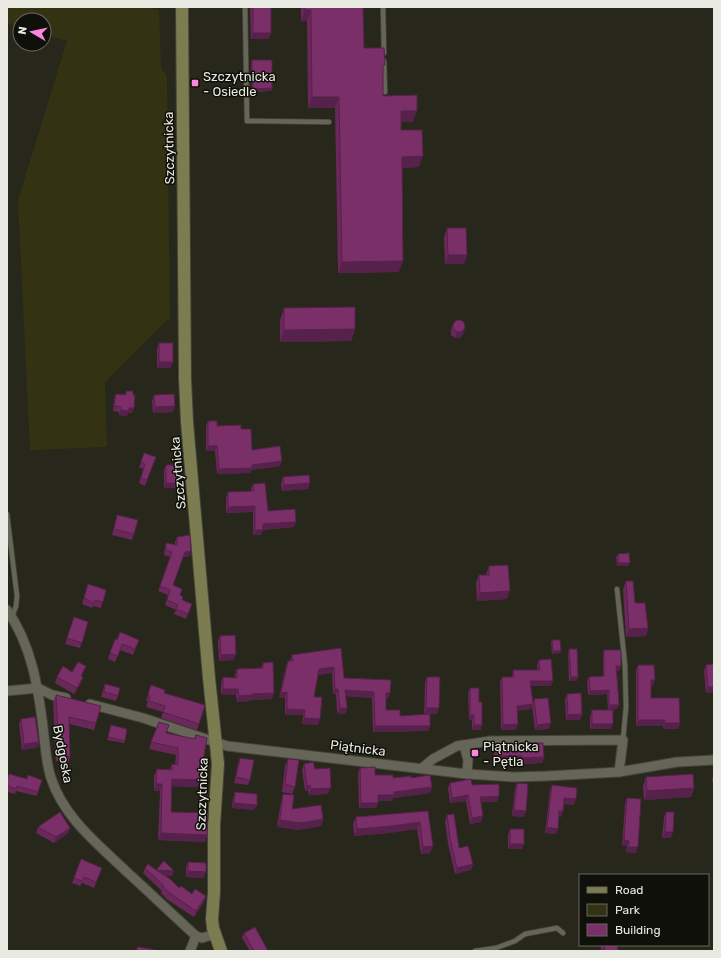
<svg xmlns="http://www.w3.org/2000/svg" width="721" height="958" viewBox="0 0 721 958" font-family="Rubik,sans-serif">
<style>
.green{fill:#333314}
.lines{fill:none;stroke-linecap:round;stroke-linejoin:round}
.lane-casing{stroke:#44443a;stroke-width:6}
.street-casing{stroke:#44443a;stroke-width:11}
.secondary-casing{stroke:#44443a;stroke-width:14}
.lane{stroke:#656657;stroke-width:4.5}
.street{stroke:#656657;stroke-width:9}
.secondary{stroke:#7c7c51;stroke-width:12}
.wall{fill:#6a285a}
.shaded-wall{fill:#56214a}
.building{fill:#7b2f69;stroke:#56214a}
.poi-dot{fill:#fe85df;stroke:#10100a;stroke-width:1.5}
.labels{text-anchor:middle;dominant-baseline:central;stroke-width:3;stroke-linejoin:round;paint-order:stroke}
.poi-label{font-size:13px;fill:#e8e9e0;stroke:#10100a;text-anchor:start}
.street-label{font-size:13px;fill:#e8e9e0;stroke:#10100a}
</style>
<rect width="100%" height="100%" fill="#27271b"/>
<path class="green" d="M 7,7 L 147,7 L 159,10 L 161,69 L 167,76 L 170,320 L 168,319 L 105,382 L 107,447 L 30,450 L 18,200 L 67,41 L 44,34 L 44,20 L 20,20 L 20,27 L 7,23 Z"/>
<g class="lines">
<defs>
<g id="lane">
<path d="M 245,7 L 247,121 L 329,122"/>
<path d="M 383,7 L 384,53"/>
<path d="M 384,61 L 385,92"/>
<path d="M 7,514 L 17,596 L 16,606 L 12,617"/>
<path d="M 617,589 L 625,665 L 626,707 L 623,740"/>
<path d="M 475,951 L 496,948 L 515,941 L 525,934 L 557,928 L 563,933"/>
</g>
<g id="street">
<path d="M 7,610 C 31,644 38,686 43,727 C 45,744 46,763 51,778 C 64,818 98,844 127,872 C 150,893 173,915 196,936 L 202,938 L 215,934"/>
<path d="M 7,691 L 38,688 L 52,695 L 66,698"/>
<path d="M 90,704 L 143,718 L 227,746 L 467,774 L 513,777 L 547,776 L 619,772 L 677,762 L 714,760"/>
<path d="M 464,745 L 468,760 L 467,774"/>
<path d="M 422,768 L 433,759 L 457,746 L 490,741 L 623,740 L 619,772"/>
<path d="M 190,951 L 196,936"/>
</g>
<path id="secondary" d="M 182,7 L 185,379 L 187,422 L 209,678 L 218,764 L 214,825 L 214,892 L 212,919 L 213,928 L 221,951"/>
</defs>
<use href="#lane" class="lane-casing"/>
<use href="#street" class="street-casing"/>
<use href="#secondary" class="secondary-casing"/>
<use href="#lane" class="lane"/>
<use href="#street" class="street"/>
<use href="#secondary" class="secondary"/>
</g>
<g class="wall">
<path d="M 251,7 L 271,7 L 269,39 L 251,39 L 250,9 Z"/>
<path d="M 301,7 L 363,7 L 364,48 L 383,70 L 383,96 L 413,122 L 401,122 L 401,130 L 419,167 L 402,168 L 399,272 L 338,273 L 335,108 L 308,108 L 307,21 L 301,21 Z"/>
<path d="M 252,60 L 272,88 L 271,91 L 252,92 L 251,63 Z"/>
<path d="M 447,228 L 467,255 L 464,264 L 445,264 L 444,237 Z"/>
<path d="M 284,308 L 355,329 L 351,341 L 280,342 L 280,320 Z"/>
<path d="M 453,324 L 463,334 L 460,338 L 455,338 L 451,335 L 451,330 Z"/>
<path d="M 159,343 L 171,368 L 157,368 L 157,349 Z"/>
<path d="M 126,391 L 133,395 L 134,408 L 132,413 L 128,413 L 127,416 L 119,415 L 119,412 L 113,411 L 114,399 L 116,394 L 125,395 Z"/>
<path d="M 154,395 L 173,412 L 153,413 L 152,401 Z"/>
<path d="M 208,421 L 217,426 L 241,429 L 252,450 L 280,466 L 251,470 L 250,473 L 217,474 L 215,451 L 206,451 L 206,426 Z"/>
<path d="M 144,453 L 156,457 L 145,486 L 139,483 L 143,469 L 139,467 Z"/>
<path d="M 166,465 L 178,483 L 176,488 L 164,488 L 164,470 Z"/>
<path d="M 283,477 L 310,483 L 308,489 L 282,491 L 281,483 Z"/>
<path d="M 253,484 L 268,511 L 294,527 L 263,530 L 261,535 L 253,535 L 253,512 L 226,513 L 226,498 L 228,492 L 251,492 L 251,489 Z"/>
<path d="M 117,515 L 134,534 L 132,540 L 112,535 Z"/>
<path d="M 177,537 L 190,556 L 183,557 L 173,585 L 180,595 L 182,600 L 192,604 L 186,619 L 174,614 L 176,610 L 165,605 L 168,595 L 158,591 L 171,557 L 164,555 L 165,548 L 166,543 L 175,545 L 175,542 Z"/>
<path d="M 618,554 L 630,563 L 628,566 L 617,566 L 616,557 Z"/>
<path d="M 489,566 L 507,599 L 477,601 L 476,583 L 479,575 L 486,575 Z"/>
<path d="M 626,581 L 635,603 L 648,628 L 646,636 L 626,637 L 623,589 Z"/>
<path d="M 88,584 L 106,590 L 101,608 L 93,606 L 92,608 L 82,604 Z"/>
<path d="M 74,617 L 88,622 L 80,648 L 65,644 Z"/>
<path d="M 220,636 L 234,660 L 219,661 L 218,641 Z"/>
<path d="M 115,639 L 117,640 L 139,640 L 133,655 L 120,650 L 115,662 L 108,659 Z"/>
<path d="M 552,640 L 561,651 L 560,653 L 552,654 L 551,643 Z"/>
<path d="M 341,648 L 344,678 L 388,699 L 386,699 L 386,710 L 400,716 L 430,726 L 428,731 L 373,732 L 372,698 L 346,696 L 347,708 L 345,714 L 337,713 L 336,694 L 333,694 L 332,673 L 318,675 L 314,697 L 318,725 L 302,724 L 303,715 L 285,715 L 285,698 L 279,698 L 286,666 L 288,661 L 290,661 L 292,655 Z"/>
<path d="M 569,649 L 577,681 L 569,681 L 568,654 Z"/>
<path d="M 604,650 L 621,666 L 619,671 L 617,671 L 619,705 L 617,709 L 608,710 L 607,694 L 588,695 L 587,682 L 589,677 L 603,676 L 603,655 Z"/>
<path d="M 539,660 L 551,686 L 531,686 L 533,703 L 534,699 L 549,729 L 535,730 L 532,706 L 531,709 L 517,711 L 516,730 L 501,730 L 500,682 L 502,677 L 512,677 L 513,670 L 538,670 L 537,665 Z"/>
<path d="M 263,663 L 272,699 L 251,700 L 250,701 L 237,702 L 236,695 L 221,694 L 221,683 L 223,677 L 235,678 L 235,675 L 237,669 L 261,668 Z"/>
<path d="M 638,665 L 653,686 L 651,686 L 651,698 L 680,723 L 678,729 L 663,729 L 663,726 L 636,726 L 636,670 Z"/>
<path d="M 706,665 L 714,692 L 706,693 L 704,671 Z"/>
<path d="M 86,666 L 81,677 L 83,677 L 81,683 L 74,694 L 55,683 L 57,677 Z"/>
<path d="M 427,677 L 437,714 L 424,714 L 425,683 Z"/>
<path d="M 105,684 L 118,696 L 116,701 L 101,697 Z"/>
<path d="M 151,685 L 164,693 L 199,724 L 197,730 L 161,718 L 163,712 L 146,707 L 148,701 L 146,701 Z"/>
<path d="M 470,688 L 479,702 L 481,730 L 472,730 L 472,720 L 469,720 L 468,693 Z"/>
<path d="M 567,694 L 582,714 L 580,720 L 566,720 L 565,699 Z"/>
<path d="M 56,695 L 96,723 L 94,730 L 69,724 L 70,757 L 68,764 L 56,761 L 53,702 Z"/>
<path d="M 592,710 L 611,729 L 590,729 L 590,716 Z"/>
<path d="M 21,719 L 39,742 L 37,748 L 22,750 L 19,724 Z"/>
<path d="M 159,722 L 166,733 L 194,739 L 196,735 L 203,761 L 202,780 L 199,787 L 171,786 L 171,812 L 207,835 L 205,842 L 158,840 L 160,791 L 154,791 L 154,776 L 157,769 L 170,769 L 172,764 L 175,765 L 176,755 L 149,749 Z"/>
<path d="M 111,725 L 125,741 L 124,743 L 107,740 Z"/>
<path d="M 521,743 L 544,757 L 542,763 L 520,764 L 520,761 L 494,762 L 494,751 L 496,745 L 521,745 Z"/>
<path d="M 240,758 L 250,780 L 248,785 L 234,783 L 238,763 Z"/>
<path d="M 288,759 L 295,787 L 292,794 L 282,792 L 285,766 Z"/>
<path d="M 304,764 L 315,769 L 328,794 L 309,795 L 308,791 L 305,791 L 302,770 Z"/>
<path d="M 360,768 L 375,775 L 393,778 L 411,778 L 432,787 L 430,793 L 393,798 L 392,801 L 378,801 L 376,808 L 359,808 L 358,773 Z"/>
<path d="M 9,774 L 38,792 L 37,796 L 16,791 L 15,794 L 8,792 L 7,791 L 7,779 Z"/>
<path d="M 714,775 L 714,795 L 712,779 Z"/>
<path d="M 646,777 L 694,788 L 691,797 L 644,800 L 643,786 Z"/>
<path d="M 450,783 L 472,785 L 497,802 L 481,802 L 481,822 L 470,824 L 466,801 L 450,803 L 448,788 Z"/>
<path d="M 517,783 L 526,811 L 524,817 L 512,816 L 515,788 Z"/>
<path d="M 552,785 L 574,805 L 564,804 L 561,817 L 559,817 L 558,829 L 556,834 L 545,833 L 550,791 Z"/>
<path d="M 235,792 L 257,805 L 254,810 L 232,808 L 233,798 Z"/>
<path d="M 283,794 L 292,809 L 323,819 L 321,826 L 298,830 L 277,827 L 281,802 Z"/>
<path d="M 627,798 L 636,853 L 626,852 L 627,846 L 622,846 L 625,804 Z"/>
<path d="M 428,811 L 430,853 L 421,854 L 417,829 L 389,833 L 354,836 L 353,824 L 356,817 Z"/>
<path d="M 666,812 L 671,838 L 662,838 L 664,817 Z"/>
<path d="M 447,815 L 459,848 L 473,864 L 471,870 L 455,874 L 448,844 L 445,821 Z"/>
<path d="M 38,827 L 70,828 L 68,833 L 54,843 L 36,833 Z"/>
<path d="M 510,829 L 522,849 L 508,849 L 508,835 Z"/>
<path d="M 188,862 L 204,878 L 186,877 L 186,868 Z"/>
<path d="M 102,868 L 94,888 L 82,883 L 80,886 L 72,883 L 74,878 Z"/>
<path d="M 145,868 L 156,870 L 174,871 L 172,876 L 166,876 L 179,888 L 204,902 L 194,917 L 168,900 L 161,893 L 162,891 L 143,873 Z"/>
<path d="M 244,933 L 268,951 L 250,951 L 242,938 Z"/>
<path d="M 600,945 L 617,945 L 618,951 L 601,951 Z"/>
</g>
<g class="shaded-wall">
<path d="M 305,10 L 311,10 L 307,21 L 301,21 Z"/>
<path d="M 253,33 L 271,33 L 269,39 L 251,39 Z"/>
<path d="M 272,88 L 271,91 L 252,92 L 253,89 Z"/>
<path d="M 312,97 L 339,97 L 335,108 L 308,108 Z"/>
<path d="M 401,111 L 417,111 L 413,122 L 397,122 Z"/>
<path d="M 423,156 L 419,167 L 398,168 L 402,157 Z"/>
<path d="M 448,255 L 467,255 L 464,264 L 445,264 Z"/>
<path d="M 403,261 L 399,272 L 338,273 L 342,262 Z"/>
<path d="M 355,329 L 351,341 L 280,342 L 284,330 Z"/>
<path d="M 465,329 L 463,334 L 460,338 L 455,338 L 457,332 Z"/>
<path d="M 159,362 L 173,362 L 171,368 L 157,368 Z"/>
<path d="M 175,406 L 173,412 L 153,413 L 155,407 Z"/>
<path d="M 129,408 L 134,408 L 132,413 L 128,413 L 127,416 L 119,415 L 121,410 Z"/>
<path d="M 208,446 L 217,446 L 215,451 L 206,451 Z"/>
<path d="M 282,461 L 280,466 L 251,470 L 250,473 L 217,474 L 219,469 Z"/>
<path d="M 166,483 L 178,483 L 176,488 L 164,488 Z"/>
<path d="M 310,483 L 308,489 L 282,491 L 284,485 Z"/>
<path d="M 255,506 L 253,512 L 226,513 L 228,507 Z"/>
<path d="M 296,522 L 294,527 L 261,530 L 263,524 Z"/>
<path d="M 255,530 L 263,530 L 261,535 L 253,535 Z"/>
<path d="M 191,551 L 190,556 L 183,557 L 185,552 Z"/>
<path d="M 618,563 L 630,563 L 628,566 L 617,566 Z"/>
<path d="M 510,591 L 507,599 L 477,601 L 480,593 Z"/>
<path d="M 648,628 L 646,636 L 626,637 L 629,629 Z"/>
<path d="M 553,651 L 561,651 L 560,653 L 552,654 Z"/>
<path d="M 236,654 L 234,660 L 219,661 L 221,655 Z"/>
<path d="M 616,666 L 621,666 L 619,671 L 615,671 Z"/>
<path d="M 334,667 L 332,673 L 317,675 L 319,669 Z"/>
<path d="M 83,677 L 81,683 L 74,694 L 77,688 Z"/>
<path d="M 571,677 L 578,677 L 577,681 L 569,681 Z"/>
<path d="M 651,680 L 655,680 L 653,686 L 648,686 Z"/>
<path d="M 530,681 L 553,681 L 551,686 L 529,686 Z"/>
<path d="M 708,687 L 714,687 L 714,692 L 706,693 Z"/>
<path d="M 223,689 L 238,689 L 236,695 L 221,694 Z"/>
<path d="M 335,689 L 338,689 L 336,694 L 333,694 Z"/>
<path d="M 345,690 L 374,692 L 372,698 L 343,696 Z"/>
<path d="M 609,690 L 607,694 L 588,695 L 590,691 Z"/>
<path d="M 287,692 L 285,698 L 279,698 L 281,693 Z"/>
<path d="M 274,693 L 272,699 L 251,700 L 250,701 L 237,702 L 239,696 L 252,694 Z"/>
<path d="M 386,693 L 390,693 L 388,699 L 384,699 Z"/>
<path d="M 533,704 L 531,709 L 515,711 L 517,706 Z"/>
<path d="M 609,705 L 619,705 L 617,709 L 608,710 Z"/>
<path d="M 340,708 L 347,708 L 345,714 L 337,713 Z"/>
<path d="M 426,708 L 439,708 L 437,714 L 424,714 Z"/>
<path d="M 287,709 L 305,710 L 303,715 L 285,715 Z"/>
<path d="M 582,714 L 580,720 L 566,720 L 568,715 Z"/>
<path d="M 470,715 L 474,715 L 472,720 L 469,720 Z"/>
<path d="M 304,718 L 320,719 L 318,725 L 302,724 Z"/>
<path d="M 638,720 L 665,720 L 663,726 L 636,726 Z"/>
<path d="M 551,723 L 549,729 L 535,730 L 537,725 Z"/>
<path d="M 665,723 L 680,723 L 678,729 L 663,729 Z"/>
<path d="M 518,724 L 516,730 L 501,730 L 503,725 Z"/>
<path d="M 592,724 L 613,724 L 611,729 L 590,729 Z"/>
<path d="M 474,725 L 482,725 L 481,730 L 472,730 Z"/>
<path d="M 375,726 L 430,726 L 428,731 L 373,732 Z"/>
<path d="M 39,742 L 37,748 L 22,750 L 24,744 Z"/>
<path d="M 496,756 L 522,756 L 520,761 L 494,762 Z"/>
<path d="M 544,757 L 542,763 L 520,764 L 522,758 Z"/>
<path d="M 172,779 L 202,780 L 199,787 L 169,786 Z"/>
<path d="M 156,784 L 162,784 L 160,791 L 154,791 Z"/>
<path d="M 310,785 L 308,791 L 305,791 L 307,786 Z"/>
<path d="M 432,787 L 430,793 L 393,798 L 392,801 L 376,801 L 378,795 Z"/>
<path d="M 331,788 L 328,794 L 309,795 L 311,789 Z"/>
<path d="M 694,788 L 691,797 L 644,800 L 647,791 Z"/>
<path d="M 468,795 L 466,801 L 450,803 L 452,798 Z"/>
<path d="M 499,796 L 497,802 L 478,802 L 480,797 Z"/>
<path d="M 564,798 L 576,799 L 574,805 L 562,804 Z"/>
<path d="M 234,803 L 257,805 L 254,810 L 232,808 Z"/>
<path d="M 361,803 L 378,803 L 376,808 L 359,808 Z"/>
<path d="M 514,810 L 526,811 L 524,817 L 512,816 Z"/>
<path d="M 559,811 L 563,811 L 561,817 L 557,817 Z"/>
<path d="M 483,816 L 481,822 L 470,824 L 472,818 Z"/>
<path d="M 323,819 L 321,826 L 298,830 L 277,827 L 280,820 Z"/>
<path d="M 420,822 L 417,829 L 389,833 L 354,836 L 357,829 Z"/>
<path d="M 547,827 L 558,829 L 556,834 L 545,833 Z"/>
<path d="M 70,828 L 68,833 L 54,843 L 56,837 Z"/>
<path d="M 665,832 L 673,832 L 671,838 L 662,838 Z"/>
<path d="M 161,833 L 207,835 L 205,842 L 158,840 Z"/>
<path d="M 624,840 L 629,841 L 627,846 L 622,846 Z"/>
<path d="M 510,844 L 524,844 L 522,849 L 508,849 Z"/>
<path d="M 433,846 L 430,853 L 421,854 L 423,847 Z"/>
<path d="M 628,847 L 638,847 L 636,853 L 626,852 Z"/>
<path d="M 473,864 L 471,870 L 455,874 L 457,868 Z"/>
<path d="M 156,870 L 174,871 L 172,876 L 154,876 Z"/>
<path d="M 188,871 L 206,872 L 204,878 L 186,877 Z"/>
<path d="M 206,896 L 204,902 L 194,917 L 196,911 Z"/>
</g>
<g class="building">
<rect x="253" y="7" width="18" height="26"/>
<path d="M 305,7 L 363,7 L 364,48 L 384,48 L 385,65 L 383,65 L 383,96 L 417,95 L 417,111 L 401,111 L 401,130 L 422,130 L 423,156 L 402,157 L 403,261 L 342,262 L 339,97 L 312,97 L 311,10 L 305,10 Z"/>
<path d="M 252,60 L 272,60 L 272,88 L 253,89 Z"/>
<path d="M 447,228 L 466,228 L 467,255 L 448,255 Z"/>
<path d="M 355,307 L 355,329 L 284,330 L 284,308 Z"/>
<circle cx="459" cy="326" r="6"/>
<rect x="159" y="343" width="14" height="19"/>
<path d="M 126,391 L 133,391 L 133,395 L 135,395 L 134,408 L 129,408 L 129,411 L 121,410 L 121,407 L 114,406 L 116,394 L 126,395 Z"/>
<path d="M 174,394 L 175,406 L 155,407 L 154,395 Z"/>
<path d="M 208,421 L 217,421 L 217,426 L 241,425 L 241,429 L 251,429 L 252,450 L 280,446 L 282,461 L 252,465 L 252,468 L 219,469 L 217,446 L 208,446 Z"/>
<path d="M 144,453 L 156,457 L 147,480 L 141,478 L 145,464 L 141,462 Z"/>
<path d="M 166,465 L 179,465 L 178,483 L 166,483 Z"/>
<path d="M 309,475 L 310,483 L 284,485 L 283,477 Z"/>
<path d="M 265,483 L 268,511 L 295,509 L 296,522 L 263,524 L 263,530 L 255,530 L 255,506 L 228,507 L 228,492 L 254,491 L 253,484 Z"/>
<path d="M 117,515 L 138,520 L 134,534 L 114,529 Z"/>
<path d="M 190,535 L 191,551 L 185,552 L 173,585 L 182,589 L 180,595 L 183,597 L 182,600 L 192,604 L 188,614 L 176,609 L 178,605 L 167,600 L 170,590 L 160,586 L 172,552 L 166,550 L 166,543 L 177,545 L 177,537 Z"/>
<path d="M 629,553 L 630,563 L 618,563 L 618,554 Z"/>
<path d="M 508,565 L 510,591 L 480,593 L 479,575 L 489,575 L 489,566 Z"/>
<path d="M 626,581 L 633,581 L 635,603 L 645,603 L 648,628 L 629,629 Z"/>
<path d="M 88,584 L 106,590 L 103,602 L 95,600 L 94,603 L 84,598 Z"/>
<path d="M 74,617 L 88,622 L 82,643 L 67,638 Z"/>
<path d="M 120,632 L 139,640 L 135,649 L 122,644 L 118,656 L 110,653 L 115,639 L 117,640 Z"/>
<path d="M 235,635 L 236,654 L 221,655 L 220,636 Z"/>
<path d="M 552,640 L 560,640 L 561,651 L 553,651 Z"/>
<path d="M 341,648 L 344,678 L 391,680 L 390,693 L 386,693 L 386,710 L 400,710 L 400,716 L 430,714 L 430,726 L 375,726 L 374,692 L 345,690 L 347,708 L 340,708 L 338,689 L 335,689 L 334,667 L 319,669 L 314,697 L 322,697 L 320,719 L 304,718 L 305,710 L 287,709 L 287,692 L 281,693 L 288,661 L 293,661 L 292,655 Z"/>
<path d="M 569,649 L 577,649 L 578,677 L 571,677 Z"/>
<path d="M 604,650 L 621,650 L 621,666 L 616,666 L 619,705 L 609,705 L 609,690 L 590,691 L 589,677 L 604,676 Z"/>
<path d="M 551,659 L 553,681 L 530,681 L 533,704 L 517,706 L 518,724 L 503,725 L 502,677 L 514,677 L 513,670 L 540,670 L 539,660 Z"/>
<path d="M 78,662 L 86,666 L 81,676 L 83,677 L 77,688 L 57,677 L 63,666 L 72,672 Z"/>
<path d="M 273,662 L 274,693 L 252,694 L 252,695 L 239,696 L 238,689 L 223,689 L 223,677 L 237,678 L 237,669 L 263,668 L 263,663 Z"/>
<path d="M 714,664 L 714,687 L 708,687 L 706,665 Z"/>
<path d="M 638,665 L 654,665 L 655,680 L 651,680 L 651,698 L 679,698 L 680,723 L 665,723 L 665,720 L 638,720 Z"/>
<path d="M 427,677 L 440,677 L 439,708 L 426,708 Z"/>
<path d="M 105,684 L 120,688 L 118,696 L 104,692 Z"/>
<path d="M 151,685 L 165,690 L 164,693 L 205,705 L 199,724 L 163,712 L 165,706 L 149,701 L 150,696 L 148,695 Z"/>
<path d="M 470,688 L 479,688 L 479,702 L 482,702 L 482,725 L 474,725 L 474,715 L 470,715 Z"/>
<path d="M 581,693 L 582,714 L 568,715 L 567,694 Z"/>
<path d="M 56,695 L 101,706 L 96,723 L 69,717 L 70,757 L 59,754 Z"/>
<path d="M 548,698 L 551,723 L 537,725 L 534,699 Z"/>
<rect x="592" y="710" width="21" height="14"/>
<path d="M 35,717 L 39,742 L 24,744 L 21,719 Z"/>
<path d="M 159,722 L 169,725 L 166,733 L 195,739 L 196,735 L 207,738 L 203,761 L 202,780 L 172,779 L 171,812 L 208,813 L 207,835 L 161,833 L 162,784 L 156,784 L 157,769 L 172,770 L 172,764 L 178,765 L 178,748 L 151,742 Z"/>
<path d="M 111,725 L 127,729 L 125,741 L 108,737 Z"/>
<path d="M 521,743 L 543,743 L 544,757 L 522,758 L 522,756 L 496,756 L 496,745 L 521,745 Z"/>
<path d="M 240,758 L 254,760 L 250,780 L 236,777 Z"/>
<path d="M 288,759 L 299,760 L 295,787 L 285,784 Z"/>
<path d="M 313,762 L 315,769 L 330,768 L 331,788 L 311,789 L 310,785 L 307,786 L 304,764 Z"/>
<path d="M 375,767 L 375,775 L 393,775 L 393,778 L 411,776 L 411,778 L 430,775 L 432,787 L 394,792 L 394,795 L 378,795 L 378,803 L 361,803 L 360,768 Z"/>
<path d="M 9,774 L 27,779 L 28,775 L 42,780 L 38,792 L 17,786 L 16,789 L 10,787 L 7,784 L 7,780 Z"/>
<path d="M 693,774 L 694,788 L 647,791 L 646,777 Z"/>
<path d="M 471,779 L 472,785 L 499,784 L 499,796 L 480,797 L 483,816 L 472,818 L 468,795 L 452,798 L 450,783 Z"/>
<path d="M 517,783 L 528,784 L 526,811 L 514,810 Z"/>
<path d="M 552,785 L 577,788 L 576,799 L 564,798 L 563,811 L 559,811 L 558,829 L 547,827 Z"/>
<path d="M 235,792 L 257,794 L 257,805 L 234,803 Z"/>
<path d="M 283,794 L 294,795 L 292,809 L 321,805 L 323,819 L 301,823 L 280,820 Z"/>
<path d="M 627,798 L 641,799 L 638,847 L 628,847 L 629,841 L 624,840 Z"/>
<path d="M 428,811 L 433,846 L 423,847 L 420,822 L 392,826 L 357,829 L 356,817 Z"/>
<path d="M 60,812 L 70,828 L 56,837 L 38,827 Z"/>
<path d="M 666,812 L 674,812 L 673,832 L 665,832 Z"/>
<path d="M 454,814 L 459,848 L 468,846 L 473,864 L 457,868 L 450,838 L 447,815 Z"/>
<rect x="510" y="829" width="14" height="15"/>
<path d="M 81,859 L 102,868 L 96,882 L 84,877 L 82,881 L 74,878 Z"/>
<path d="M 164,861 L 174,871 L 156,870 L 170,879 L 179,888 L 181,886 L 192,894 L 195,889 L 206,896 L 196,911 L 171,894 L 163,887 L 164,886 L 145,868 L 148,864 L 156,870 Z"/>
<path d="M 188,862 L 206,863 L 206,872 L 188,871 Z"/>
<path d="M 255,927 L 268,951 L 254,951 L 244,933 Z"/>
<path d="M 604,945 L 617,945 L 618,951 L 605,951 Z"/>
<path d="M 138,947 L 156,950 L 156,951 L 136,951 Z"/>
</g>
<g class="poi-dot">
<rect x="191" y="79" width="8" height="8" rx="2"/>
<rect x="471" y="749" width="8" height="8" rx="2"/>
</g>
<g class="labels">
<g class="poi-label">
<text x="203" y="76">Szczytnicka<tspan x="203" dy="15">- Osiedle</tspan></text>
<text x="483" y="746">Piątnicka<tspan x="483" dy="15">- Pętla</tspan></text>
</g>
<g class="street-label">
<text transform="translate(169 148) rotate(-91)">Szczytnicka</text>
<text transform="translate(178 473) rotate(-95)">Szczytnicka</text>
<text transform="translate(358 748) rotate(7)">Piątnicka</text>
<text transform="translate(63 754) rotate(79)">Bydgoska</text>
<text transform="translate(202 794) rotate(-88)">Szczytnicka</text>
</g>
</g>
<rect width="721" height="958" fill="none" stroke="#e8e9e0" stroke-width="16"/>
<rect x="579" y="874" width="130" height="72" fill="#10100a" stroke="#666760"/>
<rect x="587" y="887" width="20" height="6" fill="#7c7c51" stroke="#666760"/>
<text x="615" y="894" font-size="12" fill="#e8e9e0">Road</text>
<rect x="587" y="904" width="20" height="12" fill="#333314" stroke="#666760"/>
<text x="615" y="914" font-size="12" fill="#e8e9e0">Park</text>
<rect x="587" y="924" width="20" height="12" fill="#7b2f69" stroke="#666760"/>
<text x="615" y="934" font-size="12" fill="#e8e9e0">Building</text>
<g transform="translate(32 32) rotate(279)"><circle r="19" fill="#10100a" stroke="#666760"/>
<path d="M0-3L7 15L0 10L-7 15Z" fill="#fe85df"/>
<text y="-6" font-size="11" font-weight="bold" text-anchor="middle" fill="#e8e9e0">N</text>
</g>
</svg>
